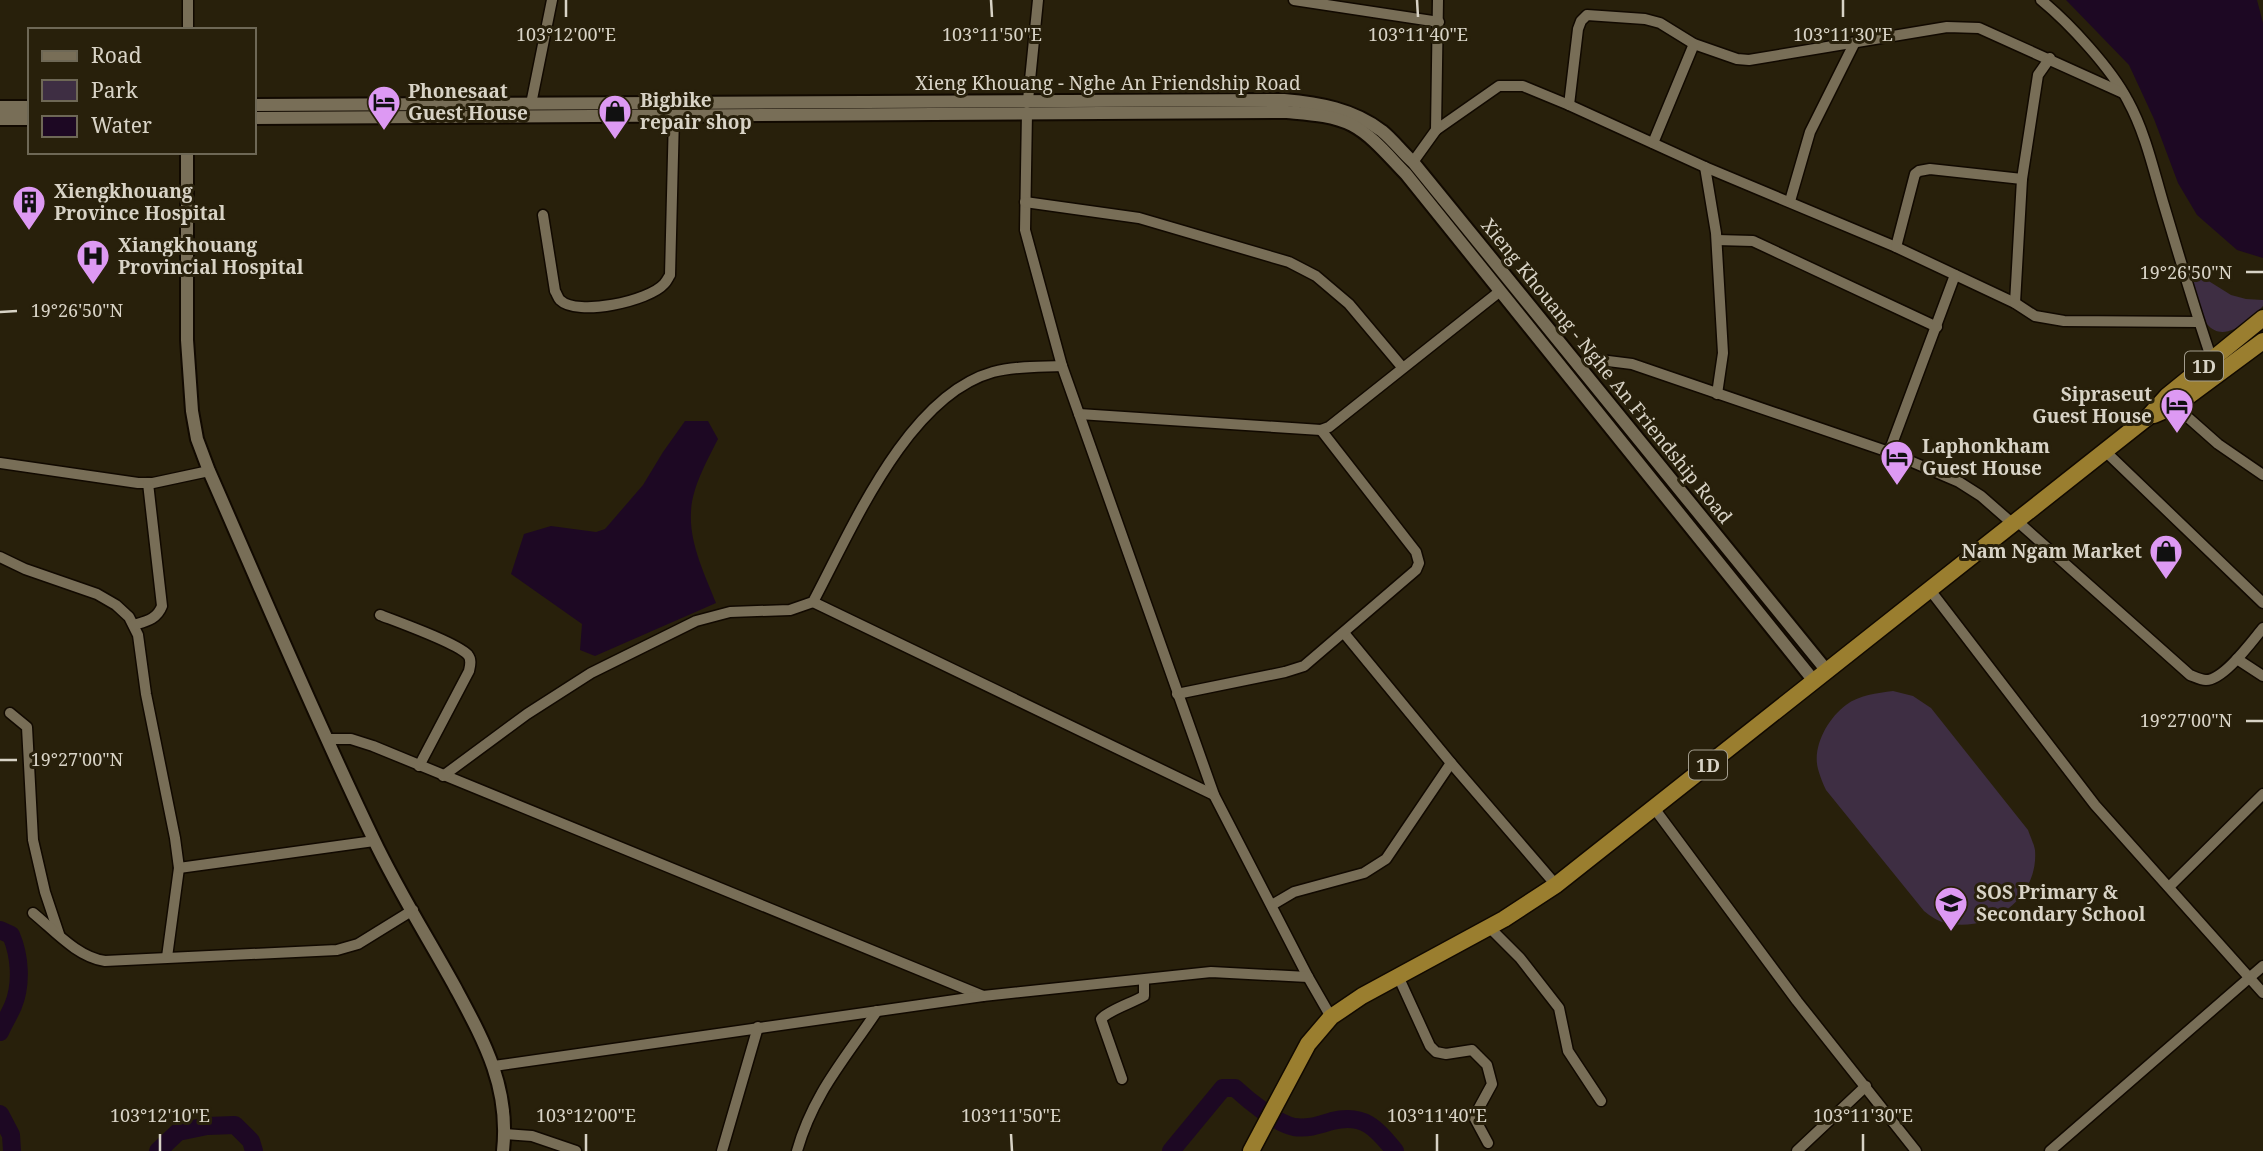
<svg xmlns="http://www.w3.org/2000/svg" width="2263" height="1151" viewBox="0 0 2263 1151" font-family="'Noto Serif',serif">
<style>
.green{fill:#3e2e43}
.water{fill:#1d0823}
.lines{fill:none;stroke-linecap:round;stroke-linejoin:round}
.river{stroke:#1d0823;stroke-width:18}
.minor-casing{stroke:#110900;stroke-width:13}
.tertiary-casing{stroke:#110900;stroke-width:16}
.trunk-casing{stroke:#110900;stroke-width:19}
.minor{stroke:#786e57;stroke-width:10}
.tertiary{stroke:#786e57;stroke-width:12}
.trunk{stroke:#9a7e2f;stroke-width:16}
.ticks{fill:none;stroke:#d8d3c6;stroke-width:2.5}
.labels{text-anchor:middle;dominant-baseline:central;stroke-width:6;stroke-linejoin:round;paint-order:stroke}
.shield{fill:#28200b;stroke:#a39d8e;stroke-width:2}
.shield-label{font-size:18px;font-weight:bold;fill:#d8d3c6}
.street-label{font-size:19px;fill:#d8d3c6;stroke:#28200b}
.poi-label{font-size:19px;font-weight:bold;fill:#d8d3c6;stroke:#28200b;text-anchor:start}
.ticks-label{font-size:18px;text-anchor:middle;fill:#d8d3c6;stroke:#28200b;stroke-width:6;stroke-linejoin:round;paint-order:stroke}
</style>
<rect width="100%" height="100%" fill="#28200b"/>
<g class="green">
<path d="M 2191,270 L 2231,295 L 2246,299 L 2263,300 L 2263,306 C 2251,319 2224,345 2207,324 C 2198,313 2195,291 2190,277 Z"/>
<path d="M 1893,691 L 1913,696 L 1931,708 L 2028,830 C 2030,836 2034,844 2035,850 C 2039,900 1987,935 1942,922 C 1936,920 1929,915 1924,911 L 1826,790 C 1823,784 1820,776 1818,769 C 1812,747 1828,718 1846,705 C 1859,695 1877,693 1893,691 Z"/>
</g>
<g class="water">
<path d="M 2066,0 L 2257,0 L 2263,23 L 2263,258 L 2237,250 L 2197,215 L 2178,183 L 2154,119 L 2129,65 Z"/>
<path d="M 685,421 L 708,421 L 718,439 C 707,461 692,487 691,512 C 689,543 705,575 716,603 L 595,656 L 580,650 L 582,624 L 511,574 L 524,534 L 551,526 L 596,532 L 605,529 L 643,485 L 663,452 Z"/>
</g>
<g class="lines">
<g class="river">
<path d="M 0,930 L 11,935 C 20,956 22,984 13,1006 C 9,1015 4,1023 0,1032"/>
<path d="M 0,1114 L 11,1135 L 12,1151"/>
<path d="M 158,1151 L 178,1132 L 207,1126 L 235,1125 L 251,1141 L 254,1151"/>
<path d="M 1171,1151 L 1223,1088 L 1235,1088 C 1249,1101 1276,1123 1294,1127 C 1308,1129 1319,1125 1332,1121 C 1364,1113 1376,1128 1395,1151"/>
</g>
<defs>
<g id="minor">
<path d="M 1294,0 L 1439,22"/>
<path d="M 2041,0 C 2069,23 2111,68 2128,101 C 2145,132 2153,168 2163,202 C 2179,255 2194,308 2212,360"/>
<path d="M 188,30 L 188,0"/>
<path d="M 1028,100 L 1038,0"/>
<path d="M 531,104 L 552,0"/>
<path d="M 1569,105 L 1578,29 L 1581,21 L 1587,15 L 1645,19 L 1660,23 L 1694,44 L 1737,59 L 1749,60 L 1947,27 L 1979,28 L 2123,93"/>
<path d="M 1027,112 L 1025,230 L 1062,366 L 1214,795 L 1308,977 L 1331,1017"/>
<path d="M 1436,130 L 1499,86 L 1523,86 L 1569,105 L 1705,167 L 1896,247 L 2015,303 L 2035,316 L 2064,321 L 2199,322"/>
<path d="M 1653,143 L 1694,44"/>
<path d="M 1413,162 L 1436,130 L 1438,0"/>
<path d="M 1705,167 L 1716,233 L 1723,353 L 1717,394"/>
<path d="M 1790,201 L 1810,132 L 1854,44"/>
<path d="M 1025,202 L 1139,218 L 1289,262 L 1316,276 L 1349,304 L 1402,367"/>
<path d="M 543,215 L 555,291 C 557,294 558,298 560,300 C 577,317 649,301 664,284 C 667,281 668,278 670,275 L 674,116"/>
<path d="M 1717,240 L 1753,241 L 1937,327"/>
<path d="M 1896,247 L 1915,174 L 1919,171 L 1930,169 L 2022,179"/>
<path d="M 2015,303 L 2022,179 L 2038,75 L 2050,58"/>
<path d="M 1578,366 L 1592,359 L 1632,364 L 1889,452 L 1959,482 L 1981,496 L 2013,524"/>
<path d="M 2175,406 L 2218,444 L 2263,475"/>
<path d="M 1079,414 L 1321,430 L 1329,427 L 1499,292"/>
<path d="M 2105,451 L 2263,603"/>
<path d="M 1889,452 L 1955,275"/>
<path d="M 0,463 L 138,483 L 153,483 L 209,471"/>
<path d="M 2017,521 L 2190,675 C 2195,677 2201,680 2206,680 C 2224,680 2252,641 2263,628"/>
<path d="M 0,557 L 25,569 L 97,594 L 116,605 L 129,617 L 138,635 L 146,694 L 175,838 L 179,868 L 167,957"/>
<path d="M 1930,590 L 2095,805 L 2263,993"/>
<path d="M 813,602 L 1214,795"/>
<path d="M 380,615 C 398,622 457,643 468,655 C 472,660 470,666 469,671 L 419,766"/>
<path d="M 134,625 C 147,621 157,619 162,606 L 148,483"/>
<path d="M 1344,633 L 1451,763 L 1556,885"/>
<path d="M 2237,659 L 2263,676"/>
<path d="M 1177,694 L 1285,672 L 1304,666 L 1416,570 L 1419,563 L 1416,552 L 1321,430"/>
<path d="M 10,713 L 27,727 L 33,840 L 45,892 L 59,934"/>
<path d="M 328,739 L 351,739 L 373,746 L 983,996"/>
<path d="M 443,776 L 527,714 L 591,673 L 696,621 L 730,612 L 790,610 L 813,602 C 852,529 907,396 993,372 C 1015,366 1039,367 1062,366"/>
<path d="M 1654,808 L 1797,1001 L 1916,1151"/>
<path d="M 179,868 L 374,841"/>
<path d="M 2169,887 L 2263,794"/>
<path d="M 1272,905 L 1294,892 L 1364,873 L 1386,859 L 1451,763"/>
<path d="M 33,913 C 54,930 77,957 105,961 L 337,950 L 358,944 L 413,910"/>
<path d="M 1489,927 L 1520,958 L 1559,1008 L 1568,1051 L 1601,1101"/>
<path d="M 1398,976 L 1430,1046 L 1436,1052 L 1446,1054 L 1472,1050 L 1487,1065 L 1492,1084 L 1474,1117 L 1488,1143"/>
<path d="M 494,1066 L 983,996 L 1211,972 L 1308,977"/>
<path d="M 1122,1079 L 1101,1019 C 1109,1010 1132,1003 1144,996 L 1144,980"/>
<path d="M 505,1134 L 532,1136 L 576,1151"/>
<path d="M 722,1151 L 758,1027"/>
<path d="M 797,1151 C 813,1094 845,1059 877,1011"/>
<path d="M 1797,1151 L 1866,1086"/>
<path d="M 2050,1151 L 2263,966"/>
</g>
<g id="tertiary">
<path d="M 254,105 L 1284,100 C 1319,103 1353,109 1382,131 C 1393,140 1402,152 1413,162 L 1827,671"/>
<path d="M 0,107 L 30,107"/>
<path d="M 254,118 L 1287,112 C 1308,114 1332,115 1352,125 C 1373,136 1390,158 1406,174 L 1814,681"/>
<path d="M 0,119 L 30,119"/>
<path d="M 187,152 L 187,340 L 192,411 L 197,439 L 209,471 C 263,594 315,718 373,838 C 397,889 428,938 455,987 C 484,1041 510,1087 503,1151"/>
</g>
<g id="trunk">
<path d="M 2154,415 L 2175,406 L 2263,341"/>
<path d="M 1251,1151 L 1308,1044 L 1331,1017 L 1362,996 L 1504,919 L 1556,885 L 2148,417 L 2167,396 L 2263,318"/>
</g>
</defs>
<use href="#minor" class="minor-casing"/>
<use href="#tertiary" class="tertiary-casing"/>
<use href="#trunk" class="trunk-casing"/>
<use href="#minor" class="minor"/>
<use href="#tertiary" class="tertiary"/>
<use href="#trunk" class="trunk"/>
</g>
<path class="ticks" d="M 566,0 L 566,17M 991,0 L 992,17M 1417,0 L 1418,17M 1843,0 L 1843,17M 2246,272 L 2263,272M 0,312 L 17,311M 2246,721 L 2263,721M 0,760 L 17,760M 160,1134 L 160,1151M 586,1134 L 586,1151M 1011,1134 L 1012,1151M 1437,1134 L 1437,1151M 1863,1134 L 1863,1151"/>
<defs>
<symbol id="hotel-pin" viewBox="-11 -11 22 30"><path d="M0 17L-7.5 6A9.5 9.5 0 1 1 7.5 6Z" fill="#dd99f3" stroke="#28200b"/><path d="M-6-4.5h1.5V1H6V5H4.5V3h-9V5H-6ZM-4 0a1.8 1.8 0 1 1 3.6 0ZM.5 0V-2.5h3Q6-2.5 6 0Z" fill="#111"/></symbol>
<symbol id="shop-pin" viewBox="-11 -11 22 30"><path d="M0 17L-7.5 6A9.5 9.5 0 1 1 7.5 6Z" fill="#dd99f3" stroke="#28200b"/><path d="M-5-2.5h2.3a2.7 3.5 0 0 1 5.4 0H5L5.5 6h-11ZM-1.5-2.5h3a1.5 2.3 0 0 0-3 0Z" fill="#111"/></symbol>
<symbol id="building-pin" viewBox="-11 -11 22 30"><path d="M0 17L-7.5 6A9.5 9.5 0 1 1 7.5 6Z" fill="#dd99f3" stroke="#28200b"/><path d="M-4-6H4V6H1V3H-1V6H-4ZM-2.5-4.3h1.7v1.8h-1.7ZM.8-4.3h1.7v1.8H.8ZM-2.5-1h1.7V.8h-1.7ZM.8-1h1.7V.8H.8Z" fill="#111"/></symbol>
<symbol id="hospital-pin" viewBox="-11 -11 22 30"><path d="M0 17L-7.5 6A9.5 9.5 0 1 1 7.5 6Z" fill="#dd99f3" stroke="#28200b"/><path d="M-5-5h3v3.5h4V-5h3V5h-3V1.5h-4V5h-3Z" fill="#111"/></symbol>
<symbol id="school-pin" viewBox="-11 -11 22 30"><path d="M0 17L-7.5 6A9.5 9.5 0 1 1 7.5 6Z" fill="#dd99f3" stroke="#28200b"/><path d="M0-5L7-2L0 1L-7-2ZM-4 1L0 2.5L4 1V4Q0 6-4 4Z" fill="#111"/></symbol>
</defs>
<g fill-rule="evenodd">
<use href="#hotel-pin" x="365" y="83" width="38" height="52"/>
<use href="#shop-pin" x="596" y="92" width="38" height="52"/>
<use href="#building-pin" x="10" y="183" width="38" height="52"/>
<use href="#hospital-pin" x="74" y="237" width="38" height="52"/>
<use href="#hotel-pin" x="2158" y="386" width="38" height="52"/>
<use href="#hotel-pin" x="1878" y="438" width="38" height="52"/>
<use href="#shop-pin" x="2147" y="532" width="38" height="52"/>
<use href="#school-pin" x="1932" y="884" width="38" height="52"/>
</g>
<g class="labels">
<g class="shield">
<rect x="2185" y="351.5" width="38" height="29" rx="5"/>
<rect x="1689" y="750.5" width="38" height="29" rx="5"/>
</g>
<g class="shield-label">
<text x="2204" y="366">1D</text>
<text x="1708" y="765">1D</text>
</g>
<g class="street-label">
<text x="1108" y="83">Xieng Khouang - Nghe An Friendship Road</text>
<text transform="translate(1607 371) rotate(51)">Xieng Khouang - Nghe An Friendship Road</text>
</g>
<g class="poi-label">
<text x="408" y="91">Phonesaat<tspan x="408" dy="22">Guest House</tspan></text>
<text x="640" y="100">Bigbike<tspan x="640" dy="22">repair shop</tspan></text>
<text x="54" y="191">Xiengkhouang<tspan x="54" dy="22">Province Hospital</tspan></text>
<text x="118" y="245">Xiangkhouang<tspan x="118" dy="22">Provincial Hospital</tspan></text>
<text x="2152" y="394" text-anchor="end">Sipraseut<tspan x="2152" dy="22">Guest House</tspan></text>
<text x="1922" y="446">Laphonkham<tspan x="1922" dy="22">Guest House</tspan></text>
<text x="2142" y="551" text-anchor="end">Nam Ngam Market</text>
<text x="1976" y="892">SOS Primary &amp;<tspan x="1976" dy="22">Secondary School</tspan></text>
</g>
</g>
<g class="ticks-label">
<text x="566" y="41">103°12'00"E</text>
<text x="992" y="41">103°11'50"E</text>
<text x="1418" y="41">103°11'40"E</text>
<text x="1843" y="41">103°11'30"E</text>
<text x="2186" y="279">19°26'50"N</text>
<text x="77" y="317">19°26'50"N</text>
<text x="2186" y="727">19°27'00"N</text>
<text x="77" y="766">19°27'00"N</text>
<text x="160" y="1122">103°12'10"E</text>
<text x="586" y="1122">103°12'00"E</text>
<text x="1011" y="1122">103°11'50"E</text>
<text x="1437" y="1122">103°11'40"E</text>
<text x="1863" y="1122">103°11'30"E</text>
</g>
<rect x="28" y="28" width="228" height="126" fill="#28200b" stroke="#6e6856" stroke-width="2"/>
<rect x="42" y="51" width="35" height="10" fill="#786e57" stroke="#6e6856" stroke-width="2"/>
<text x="91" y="63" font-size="21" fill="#d8d3c6">Road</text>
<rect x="42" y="80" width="35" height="21" fill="#3e2e43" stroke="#6e6856" stroke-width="2"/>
<text x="91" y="98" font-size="21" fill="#d8d3c6">Park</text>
<rect x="42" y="116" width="35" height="21" fill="#1d0823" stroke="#6e6856" stroke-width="2"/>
<text x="91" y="133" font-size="21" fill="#d8d3c6">Water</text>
</svg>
